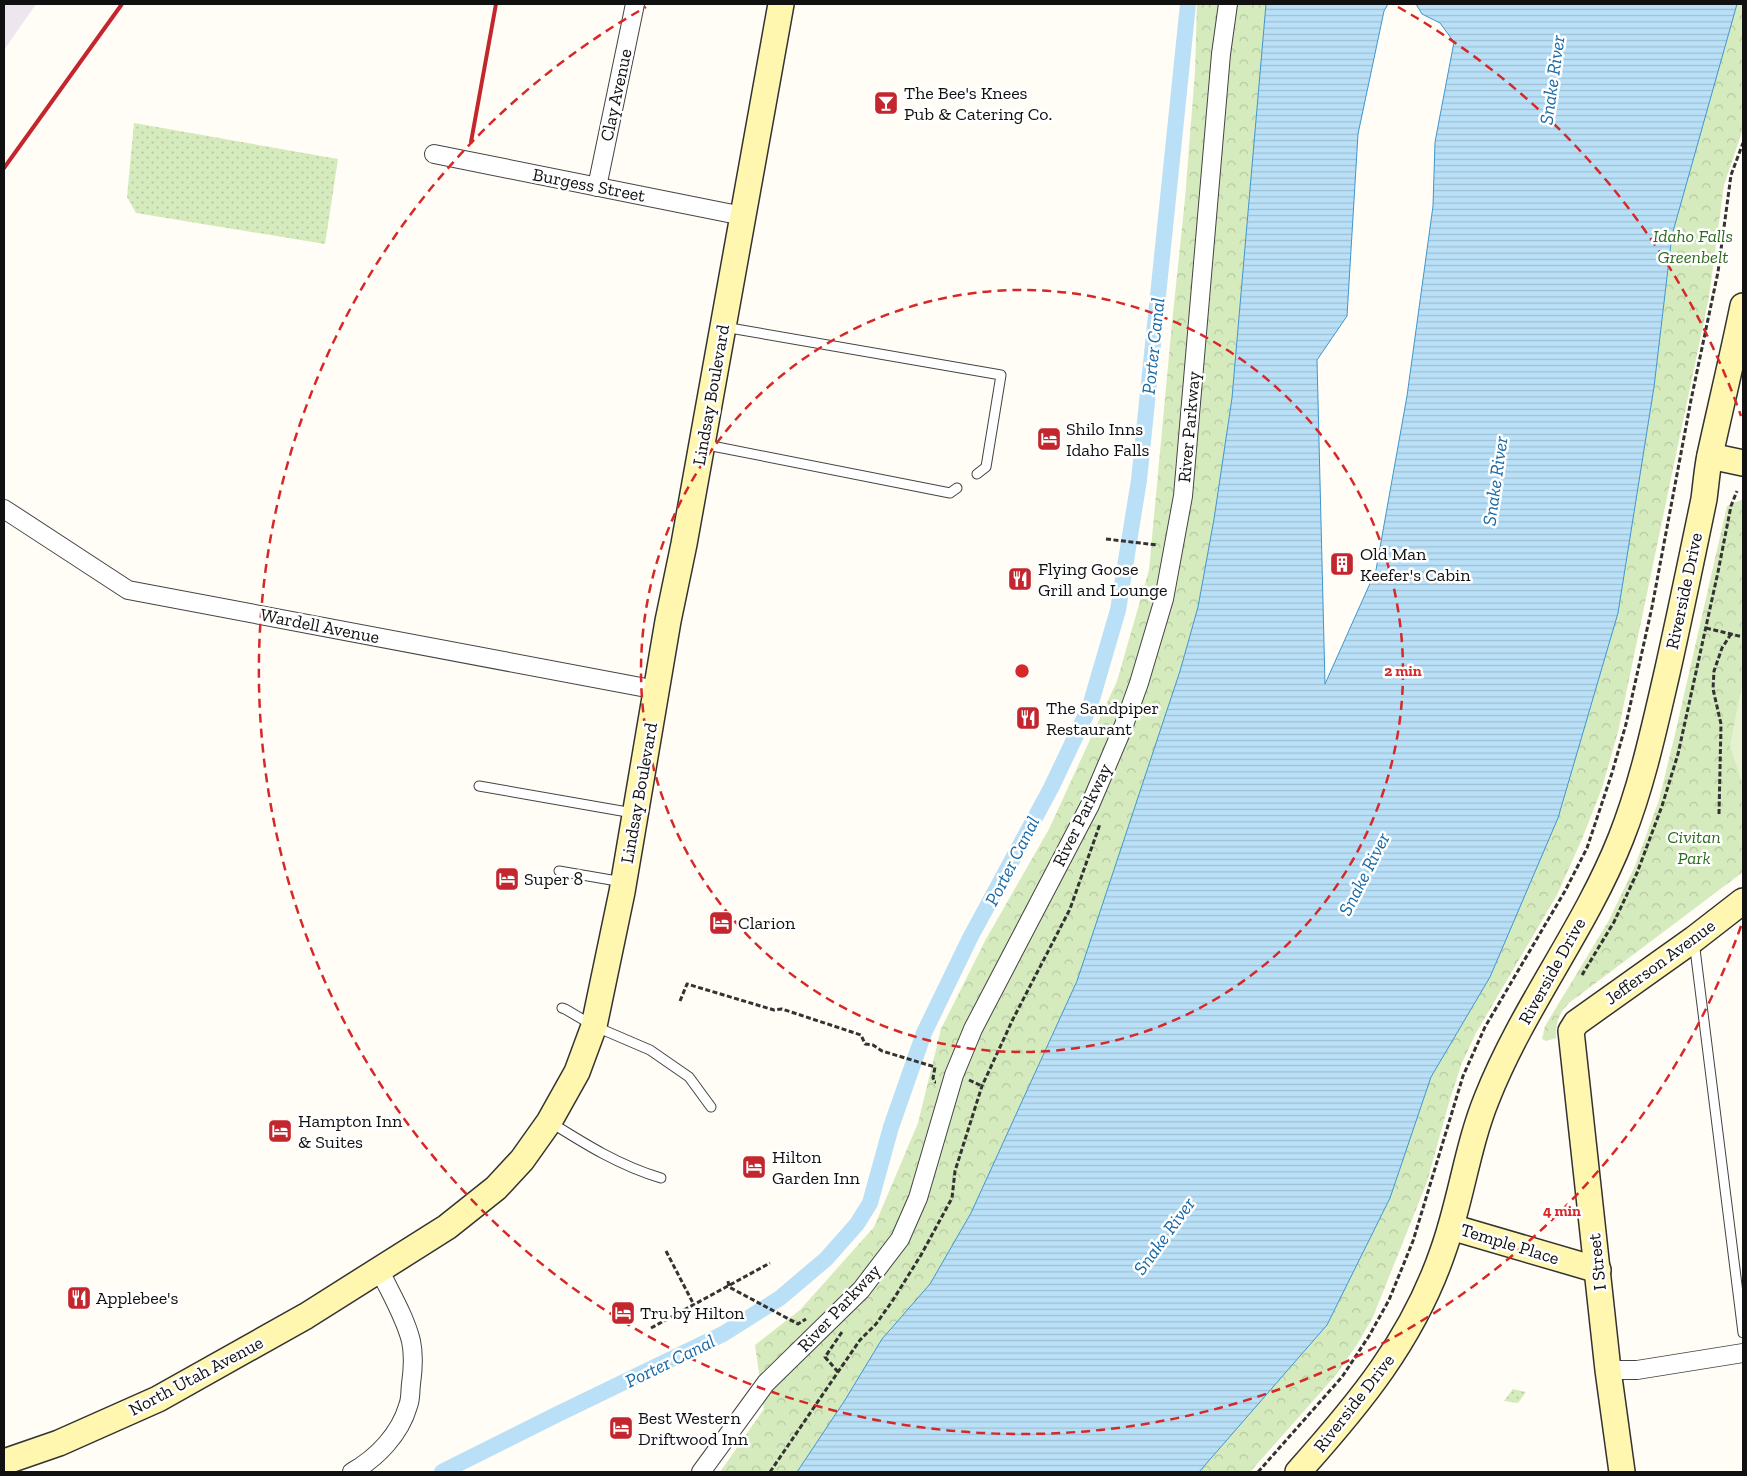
<svg xmlns="http://www.w3.org/2000/svg" width="1747" height="1476" viewBox="0 0 1747 1476" font-family="'Zilla Slab',serif">
<style>
.industrial{fill:#eee6ef}
.grass{fill:url(#grass-dots)}
.park{fill:url(#park-crowns)}
.pitch{fill:#e6f2cf}
.water{fill:url(#water-rules);stroke:#3f96cf}
.lines{fill:none;stroke-linecap:round;stroke-linejoin:round}
.canal{stroke:#b9e0f7;stroke-width:16}
.lane-casing{stroke:#444;stroke-width:11}
.street-casing{stroke:#444;stroke-width:20}
.secondary-casing{stroke:#333;stroke-width:28}
.path{stroke:#333;stroke-width:3;stroke-dasharray:5 2.5;stroke-linecap:butt}
.lane{stroke:#fff;stroke-width:9}
.street{stroke:#fff;stroke-width:18}
.secondary{stroke:#fff6b0;stroke-width:25}
.rail{stroke:#c4262e;stroke-width:4}
.ring{fill:none;stroke:#d62828;stroke-width:2.5;stroke-dasharray:9 6}
.labels{text-anchor:middle;dominant-baseline:central;stroke-width:5;stroke-linejoin:round;paint-order:stroke}
.poi-label{font-size:18px;fill:#111;stroke:#fff;text-anchor:start}
.street-label{font-size:18px;fill:#111;stroke:#fff}
.park-label{font-size:18px;font-style:italic;fill:#2f6b1f;stroke:#fff}
.water-label{font-size:19px;font-style:italic;fill:#1768a6;stroke:#fff}
.centre{fill:#d62828;stroke:#fff;stroke-width:2.5}
.ring-label{font-size:15px;text-anchor:middle;font-weight:bold;fill:#d62828;stroke:#fff;stroke-width:5;stroke-linejoin:round;paint-order:stroke}
</style>
<defs>
<pattern id="grass-dots" width="8" height="8" patternUnits="userSpaceOnUse" patternTransform="scale(1.25)"><rect width="8" height="8" fill="#d5ebbd"/><path d="M2 2h.1M6 6h.1" fill="none" stroke="#b6c8a1" stroke-width="1.8" stroke-linecap="round"/></pattern>
<pattern id="park-crowns" width="20" height="18" patternUnits="userSpaceOnUse" patternTransform="scale(1.25)"><rect width="20" height="18" fill="#d5ebbd"/><path d="M2 6a3 3 0 1 1 6 0M12 15a3 3 0 1 1 6 0" fill="none" stroke="#b6c8a1"/></pattern>
<pattern id="water-rules" width="6" height="5" patternUnits="userSpaceOnUse" patternTransform="scale(1.25)"><rect width="6" height="5" fill="#b9e0f7"/><path d="M0 2.5h6" fill="none" stroke="#9ebfd3"/></pattern>
</defs>
<rect width="100%" height="100%" fill="#fffdf5"/>
<path class="industrial" d="M 4,4 L 36,4 L 4,50 Z"/>
<g class="grass">
<path d="M 134,123 L 338,159 L 325,244 L 136,213 L 127,197 Z"/>
<path d="M 1513,1389 L 1526,1392 L 1518,1403 L 1504,1401 Z"/>
</g>
<g class="park">
<path d="M 1197,4 L 1266,4 L 1232,398 L 1214,519 L 1198,607 L 1180,671 L 1077,981 L 971,1213 L 930,1284 L 882,1339 L 845,1400 L 797,1472 L 720,1472 L 764,1409 L 755,1345 L 800,1310 L 874,1227 L 918,1123 L 941,1029 L 986,939 L 1049,829 L 1117,681 L 1149,570 L 1172,323 L 1185,199 L 1195,71 Z"/>
<path d="M 1737,4 L 1743,4 L 1743,129 L 1724,185 L 1709,297 L 1618,732 L 1602,788 L 1582,839 L 1557,895 L 1476,1033 L 1462,1063 L 1450,1099 L 1427,1182 L 1373,1317 L 1358,1343 L 1336,1375 L 1250,1472 L 1199,1472 L 1327,1325 L 1390,1198 L 1431,1077 L 1490,977 L 1654,387 L 1672,235 Z"/>
<path d="M 1743,499 L 1743,872 L 1569,1003 C 1558,1015 1556,1021 1556,1038 L 1546,1041 L 1542,1039 L 1545,1026 L 1608,922 L 1635,866 L 1659,800 L 1676,730 L 1727,506 Z"/>
</g>
<path class="pitch" d="M 1743,686 L 1743,786 L 1730,746 L 1741,689 Z"/>
<path class="water" d="M 1266,4 L 1388,4 L 1384,11 L 1358,134 L 1347,316 L 1317,360 L 1325,684 L 1376,570 L 1407,396 L 1433,206 L 1435,142 L 1454,42 L 1440,23 L 1422,14 L 1416,4 L 1737,4 L 1672,235 L 1654,387 L 1618,613 L 1558,818 L 1490,977 L 1431,1077 L 1390,1198 L 1327,1325 L 1199,1472 L 797,1472 L 845,1400 L 882,1339 L 930,1284 L 971,1213 L 1077,981 L 1180,671 L 1198,607 L 1214,519 L 1232,398 Z"/>
<g class="lines">
<path class="canal" d="M 442,1472 L 558,1414 L 723,1334 L 780,1298 L 826,1259 L 857,1224 L 870,1203 L 891,1127 L 924,1033 L 970,938 L 1051,788 L 1090,706 L 1118,610 L 1139,480 L 1188,4"/>
<defs>
<g id="lane">
<path d="M 724,327 L 1001,375 L 986,467 L 977,474"/>
<path d="M 702,444 L 950,493 L 957,488"/>
<path d="M 479,786 L 633,813"/>
<path d="M 559,871 L 623,882"/>
<path d="M 1694,941 L 1743,1333"/>
<path d="M 562,1008 L 565,1009 L 594,1026 L 650,1050 L 689,1077 L 711,1107"/>
<path d="M 550,1122 C 585,1144 620,1166 661,1178"/>
</g>
<g id="street">
<path d="M 434,154 L 743,216"/>
<path d="M 597,187 L 635,4"/>
<path d="M 4,509 L 128,590 L 657,690"/>
<path d="M 1608,1370 L 1637,1370 L 1743,1353"/>
<path d="M 352,1472 C 377,1458 400,1434 408,1406 C 411,1399 410,1391 411,1384 C 413,1370 414,1355 411,1341 C 405,1317 391,1294 380,1271"/>
<path d="M 701,1472 L 766,1383 L 861,1290 L 900,1239 L 918,1198 L 954,1075 L 973,1029 L 1090,805 L 1124,725 L 1139,683 L 1164,599 L 1183,496 L 1221,54 L 1228,4"/>
</g>
<g id="secondary">
<path d="M 1710,456 L 1743,463"/>
<path d="M 1451,1227 L 1598,1270"/>
<path d="M 4,1462 L 59,1443 L 158,1399 L 306,1316 L 447,1227 L 496,1188 L 522,1160 L 549,1122 L 577,1072 L 594,1026 L 622,892 L 668,621 L 684,544 L 781,4"/>
<path d="M 1298,1472 C 1359,1404 1413,1339 1443,1251 C 1461,1201 1467,1147 1487,1098 C 1523,1007 1585,929 1621,838 C 1642,785 1654,729 1667,673 C 1680,615 1692,557 1704,499 C 1706,484 1707,469 1710,455 C 1721,405 1733,355 1743,306"/>
<path d="M 1622,1472 L 1608,1370 L 1571,1031 L 1576,1023 L 1694,939 L 1743,901"/>
</g>
</defs>
<use href="#lane" class="lane-casing"/>
<use href="#street" class="street-casing"/>
<use href="#secondary" class="secondary-casing"/>
<g class="path">
<path d="M 1106,539 L 1157,545"/>
<path d="M 1706,628 L 1743,637"/>
<path d="M 1719,814 L 1721,724 L 1713,689 L 1714,671 L 1722,648 L 1731,634"/>
<path d="M 1582,975 L 1614,922 L 1637,873 L 1662,806 L 1678,754 L 1718,572 L 1731,506 L 1737,491"/>
<path d="M 680,1001 L 687,984 L 774,1010 L 782,1009 L 861,1035 L 865,1044 L 873,1045 L 882,1051 L 935,1067 L 933,1078 L 935,1082 L 936,1082"/>
<path d="M 969,1080 L 982,1086"/>
<path d="M 666,1251 L 694,1305"/>
<path d="M 728,1281 L 729,1287 L 798,1324 L 806,1319"/>
<path d="M 651,1328 L 770,1263"/>
<path d="M 838,1372 L 825,1357 L 842,1332"/>
<path d="M 770,1472 L 838,1372 L 860,1340 L 876,1324 L 893,1300 L 921,1255 L 952,1198 L 955,1171 L 982,1086 L 1013,1019 L 1070,909 L 1100,824"/>
<path d="M 1258,1472 L 1342,1377 L 1369,1336 L 1389,1300 L 1413,1241 L 1463,1076 L 1485,1027 L 1565,891 L 1587,848 L 1612,773 L 1626,724 L 1652,607 L 1691,400 L 1718,272 L 1731,175 L 1743,143"/>
</g>
<use href="#lane" class="lane"/>
<use href="#street" class="street"/>
<use href="#secondary" class="secondary"/>
<g class="rail">
<path d="M 471,142 L 496,4"/>
<path d="M 4,168 L 122,4"/>
</g>
</g>
<g class="ring">
<circle cx="1022" cy="671" r="381"/>
<path d="M1741 926A763 763 0 1 1 646 7M1398 7A763 763 0 0 1 1741 416"/>
</g>
<defs>
<symbol id="bar-square" viewBox="-11 -11 22 22"><rect x="-9" y="-9" width="18" height="18" rx="4" fill="#c4262e" stroke="#fff"/><path d="M-6-5H6L.8 .8V4.5H3.5V6h-7V4.5H-.8V.8Z" fill="#fff"/></symbol>
<symbol id="hotel-square" viewBox="-11 -11 22 22"><rect x="-9" y="-9" width="18" height="18" rx="4" fill="#c4262e" stroke="#fff"/><path d="M-6-4.5h1.5V1H6V5H4.5V3h-9V5H-6ZM-4 0a1.8 1.8 0 1 1 3.6 0ZM.5 0V-2.5h3Q6-2.5 6 0Z" fill="#fff"/></symbol>
<symbol id="building-square" viewBox="-11 -11 22 22"><rect x="-9" y="-9" width="18" height="18" rx="4" fill="#c4262e" stroke="#fff"/><path d="M-4-6H4V6H1V3H-1V6H-4ZM-2.5-4.3h1.7v1.8h-1.7ZM.8-4.3h1.7v1.8H.8ZM-2.5-1h1.7V.8h-1.7ZM.8-1h1.7V.8H.8Z" fill="#fff"/></symbol>
<symbol id="restaurant-square" viewBox="-11 -11 22 22"><rect x="-9" y="-9" width="18" height="18" rx="4" fill="#c4262e" stroke="#fff"/><path d="M-5-6h1v4h1v-4h1v4h1v-4h1v5L-1.5 .5V6h-2V.5L-5-1ZM5-6V6H3V1.5H1.5Q1.5-4 5-6Z" fill="#fff"/></symbol>
</defs>
<g fill-rule="evenodd">
<use href="#bar-square" x="872" y="89" width="28" height="28"/>
<use href="#hotel-square" x="1035" y="425" width="28" height="28"/>
<use href="#building-square" x="1328" y="550" width="28" height="28"/>
<use href="#restaurant-square" x="1006" y="565" width="28" height="28"/>
<use href="#restaurant-square" x="1014" y="704" width="28" height="28"/>
<use href="#hotel-square" x="493" y="865" width="28" height="28"/>
<use href="#hotel-square" x="707" y="909" width="28" height="28"/>
<use href="#hotel-square" x="266" y="1117" width="28" height="28"/>
<use href="#hotel-square" x="740" y="1153" width="28" height="28"/>
<use href="#restaurant-square" x="65" y="1284" width="28" height="28"/>
<use href="#hotel-square" x="609" y="1299" width="28" height="28"/>
<use href="#hotel-square" x="607" y="1414" width="28" height="28"/>
</g>
<g class="labels">
<g class="poi-label">
<text x="904" y="93">The Bee's Knees<tspan x="904" dy="21">Pub &amp; Catering Co.</tspan></text>
<text x="1066" y="429">Shilo Inns<tspan x="1066" dy="21">Idaho Falls</tspan></text>
<text x="1360" y="554">Old Man<tspan x="1360" dy="21">Keefer's Cabin</tspan></text>
<text x="1038" y="569">Flying Goose<tspan x="1038" dy="21">Grill and Lounge</tspan></text>
<text x="1046" y="708">The Sandpiper<tspan x="1046" dy="21">Restaurant</tspan></text>
<text x="524" y="879">Super 8</text>
<text x="738" y="923">Clarion</text>
<text x="298" y="1121">Hampton Inn<tspan x="298" dy="21">&amp; Suites</tspan></text>
<text x="772" y="1157">Hilton<tspan x="772" dy="21">Garden Inn</tspan></text>
<text x="96" y="1298">Applebee's</text>
<text x="640" y="1313">Tru by Hilton</text>
<text x="638" y="1418">Best Western<tspan x="638" dy="21">Driftwood Inn</tspan></text>
</g>
<g class="street-label">
<text transform="translate(616 95) rotate(-78)">Clay Avenue</text>
<text transform="translate(589 185) rotate(11)">Burgess Street</text>
<text transform="translate(711 395) rotate(-80)">Lindsay Boulevard</text>
<text transform="translate(1189 427) rotate(-85)">River Parkway</text>
<text transform="translate(1684 591) rotate(-78)">Riverside Drive</text>
<text transform="translate(320 626) rotate(11)">Wardell Avenue</text>
<text transform="translate(639 793) rotate(-80)">Lindsay Boulevard</text>
<text transform="translate(1082 815) rotate(-64)">River Parkway</text>
<text transform="translate(1660 962) rotate(-36)">Jefferson Avenue</text>
<text transform="translate(1552 971) rotate(-61)">Riverside Drive</text>
<text transform="translate(1510 1244) rotate(17)">Temple Place</text>
<text transform="translate(1597 1262) rotate(-96)">I Street</text>
<text transform="translate(839 1308) rotate(-47)">River Parkway</text>
<text transform="translate(196 1376) rotate(-28)">North Utah Avenue</text>
<text transform="translate(1354 1403) rotate(-52)">Riverside Drive</text>
</g>
<g class="park-label">
<text x="1693" y="236">Idaho Falls<tspan x="1693" dy="21">Greenbelt</tspan></text>
<text x="1694" y="837">Civitan<tspan x="1694" dy="21">Park</tspan></text>
</g>
<g class="water-label">
<text transform="translate(1552 80) rotate(-82)">Snake River</text>
<text transform="translate(1153 346) rotate(-84)">Porter Canal</text>
<text transform="translate(1495 481) rotate(-82)">Snake River</text>
<text transform="translate(1012 861) rotate(-63)">Porter Canal</text>
<text transform="translate(1364 874) rotate(-63)">Snake River</text>
<text transform="translate(1164 1236) rotate(-54)">Snake River</text>
<text transform="translate(670 1361) rotate(-26)">Porter Canal</text>
</g>
</g>
<circle cx="1022" cy="671" r="8" class="centre"/>
<g class="ring-label">
<text x="1403" y="676">2 min</text>
<text x="1562" y="1216">4 min</text>
</g>
<rect width="1747" height="1476" fill="none" stroke="#111111" stroke-width="10"/>
</svg>
